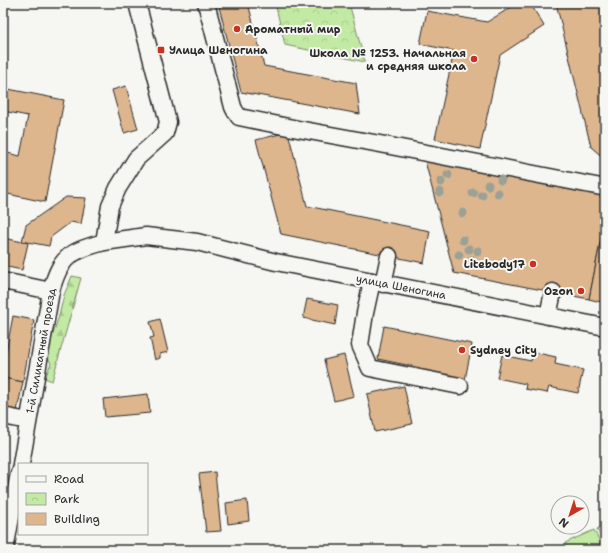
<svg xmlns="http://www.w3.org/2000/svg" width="608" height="553" viewBox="0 0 608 553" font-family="'Shantell Sans',sans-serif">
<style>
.forest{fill:url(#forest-firs);stroke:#778a68}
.park{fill:url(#park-crowns);stroke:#778a68}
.garden{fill:#c3eaa4;stroke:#778a68}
.building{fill:#ddb68e;stroke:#2b2b2b}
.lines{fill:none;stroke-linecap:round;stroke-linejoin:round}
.minor-casing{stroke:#2b2b2b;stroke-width:19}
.minor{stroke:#f6f6f2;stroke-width:16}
.tree{fill:#9ba195}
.poi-dot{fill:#c8321e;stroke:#f6f6f2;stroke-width:1.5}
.labels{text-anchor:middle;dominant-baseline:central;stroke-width:4;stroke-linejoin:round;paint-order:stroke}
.poi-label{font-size:11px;font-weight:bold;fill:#2b2b2b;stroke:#f6f6f2;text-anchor:start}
.street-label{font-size:11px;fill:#2b2b2b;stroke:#f6f6f2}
</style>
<defs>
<pattern id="forest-firs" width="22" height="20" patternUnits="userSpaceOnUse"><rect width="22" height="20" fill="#c3eaa4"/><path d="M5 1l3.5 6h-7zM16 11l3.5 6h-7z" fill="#a8c98d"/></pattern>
<pattern id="park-crowns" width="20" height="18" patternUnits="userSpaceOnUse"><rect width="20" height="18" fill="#c3eaa4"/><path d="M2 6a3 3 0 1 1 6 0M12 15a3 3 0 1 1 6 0" fill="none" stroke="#a8c98d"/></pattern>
</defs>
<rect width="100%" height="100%" fill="#f6f6f2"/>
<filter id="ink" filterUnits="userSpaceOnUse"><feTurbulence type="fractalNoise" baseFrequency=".025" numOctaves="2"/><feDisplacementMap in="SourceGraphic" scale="8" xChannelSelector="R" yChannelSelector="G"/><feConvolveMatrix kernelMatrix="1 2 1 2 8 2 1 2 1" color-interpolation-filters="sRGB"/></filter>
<g filter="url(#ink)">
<path class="forest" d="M 72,276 L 81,278 L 52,381 L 45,378 L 51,363 L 46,355 L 59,316 L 64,295 Z"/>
<path class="park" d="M 275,3 L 349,3 L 365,62 L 285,45 Z"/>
<g class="garden">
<path d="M 605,525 L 605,546 L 597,529 Z"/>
<path d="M 594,530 L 604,550 L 568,550 L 565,543 Z"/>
</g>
<g class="building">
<path d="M 218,3 L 248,3 L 264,66 L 356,83 L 360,114 L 241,92 Z"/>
<path d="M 518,3 L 530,3 L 544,26 L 500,55 L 480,149 L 435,139 L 454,51 L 420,44 L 427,11 L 487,22 Z"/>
<path d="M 556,3 L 605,3 L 605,159 L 591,147 Z"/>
<path d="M 126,86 L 138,129 L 124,133 L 112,90 Z"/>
<path d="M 3,88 L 64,100 L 45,202 L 3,193 L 3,152 L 20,156 L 28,116 L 3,111 Z"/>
<path d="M 288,132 L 307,206 L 430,231 L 424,263 L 281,234 L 256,140 Z"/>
<path d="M 424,157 L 605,192 L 605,218 L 589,299 L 454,273 Z"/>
<path d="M 66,197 L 86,198 L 81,224 L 71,222 L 51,237 L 49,246 L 22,241 L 26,225 Z"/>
<path d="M 605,218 L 605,303 L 589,299 Z"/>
<path d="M 3,238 L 28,243 L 22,270 L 3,266 Z"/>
<path d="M 307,299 L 338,305 L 335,325 L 303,318 Z"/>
<path d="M 13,316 L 34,320 L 23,382 L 3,378 L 3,368 Z"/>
<path d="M 160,319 L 168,352 L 160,354 L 160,358 L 155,360 L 150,338 L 154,337 L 150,322 Z"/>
<path d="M 384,326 L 472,344 L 465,380 L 419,375 L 421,368 L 378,359 Z"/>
<path d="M 533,352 L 556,357 L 555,364 L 583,370 L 578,393 L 549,387 L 547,393 L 525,389 L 526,384 L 497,378 L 502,355 L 531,361 Z"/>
<path d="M 344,355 L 354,396 L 334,401 L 324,360 Z"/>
<path d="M 3,378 L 23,382 L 17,411 L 3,408 Z"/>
<path d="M 404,386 L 412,424 L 375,432 L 367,394 Z"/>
<path d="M 148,394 L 150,413 L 105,417 L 103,399 Z"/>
<path d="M 215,472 L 221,531 L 206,532 L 199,474 Z"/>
<path d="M 247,500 L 249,521 L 228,524 L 226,503 Z"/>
</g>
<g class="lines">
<defs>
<g id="minor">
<path d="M 206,3 L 233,107 L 235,111 L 239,117 L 298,129 L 380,144 L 601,187 L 605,186"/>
<path d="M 104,242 L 146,236 L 197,242 L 276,262 L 605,327"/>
<path d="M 3,281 L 51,291"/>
<path d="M 372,281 L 365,313 L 360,345 L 370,368 L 460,386"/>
<path d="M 383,284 L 389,256"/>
<path d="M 548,316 L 553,292"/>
<path d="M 3,416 L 28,421"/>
<path d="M 21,464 L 51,291 C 61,255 70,252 104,242 L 110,206 L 118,188 L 136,159 L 165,133 L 168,122 L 137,3"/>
<path d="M 5,550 L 19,473"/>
</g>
</defs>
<use href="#minor" class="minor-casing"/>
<use href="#minor" class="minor"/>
</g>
<g class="tree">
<circle cx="448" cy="175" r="4.5"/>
<circle cx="501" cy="180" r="4.5"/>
<circle cx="441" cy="182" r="4.5"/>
<circle cx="488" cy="185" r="4.5"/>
<circle cx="440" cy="192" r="4.5"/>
<circle cx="473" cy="193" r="4.5"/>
<circle cx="498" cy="193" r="4.5"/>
<circle cx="482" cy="195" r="4.5"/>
<circle cx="463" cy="213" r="4.5"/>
<circle cx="463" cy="240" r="4.5"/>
<circle cx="469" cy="249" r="4.5"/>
<circle cx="478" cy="251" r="4.5"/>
<circle cx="459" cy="255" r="4.5"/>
<circle cx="472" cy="260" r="4.5"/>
</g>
</g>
<g class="poi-dot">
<circle cx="237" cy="29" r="4"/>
<rect x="157" y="46" width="8" height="8" rx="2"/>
<circle cx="474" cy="59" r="4"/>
<circle cx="533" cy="264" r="4"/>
<circle cx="581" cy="291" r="4"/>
<circle cx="462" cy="350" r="4"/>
</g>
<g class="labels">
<g class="poi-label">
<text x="245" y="29">Ароматный мир</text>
<text x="169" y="50">Улица Шеногина</text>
<text x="466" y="53" text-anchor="end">Школа № 1253. Начальная<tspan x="466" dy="13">и средняя школа</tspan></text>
<text x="525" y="264" text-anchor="end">Litebody17</text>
<text x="573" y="291" text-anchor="end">Ozon</text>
<text x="470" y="350">Sydney City</text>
</g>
<g class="street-label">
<text transform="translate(401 287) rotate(11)">улица Шеногина</text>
<text transform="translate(41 351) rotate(-80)">1-й Силикатный проезд</text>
</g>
</g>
<rect width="608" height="553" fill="none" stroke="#f6f6f2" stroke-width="16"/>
<rect x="8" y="8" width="592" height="537" fill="none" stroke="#2b2b2b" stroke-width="1.5" filter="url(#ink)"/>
<rect x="18" y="463" width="130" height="72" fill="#f6f6f2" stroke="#a5a5a2"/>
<rect x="26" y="476" width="20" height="6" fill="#f6f6f2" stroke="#a5a5a2"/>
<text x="54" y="483" font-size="12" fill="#2b2b2b">Road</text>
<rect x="26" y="493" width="20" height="12" fill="url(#park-crowns)" stroke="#a5a5a2"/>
<text x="54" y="503" font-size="12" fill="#2b2b2b">Park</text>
<rect x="26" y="513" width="20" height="12" fill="#ddb68e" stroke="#a5a5a2"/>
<text x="54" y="523" font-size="12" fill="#2b2b2b">Building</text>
<g transform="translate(570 515) rotate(219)"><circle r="19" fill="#f6f6f2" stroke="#a5a5a2"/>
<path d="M0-3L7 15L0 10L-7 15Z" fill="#c8321e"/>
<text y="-6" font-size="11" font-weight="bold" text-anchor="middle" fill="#2b2b2b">N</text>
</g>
</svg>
